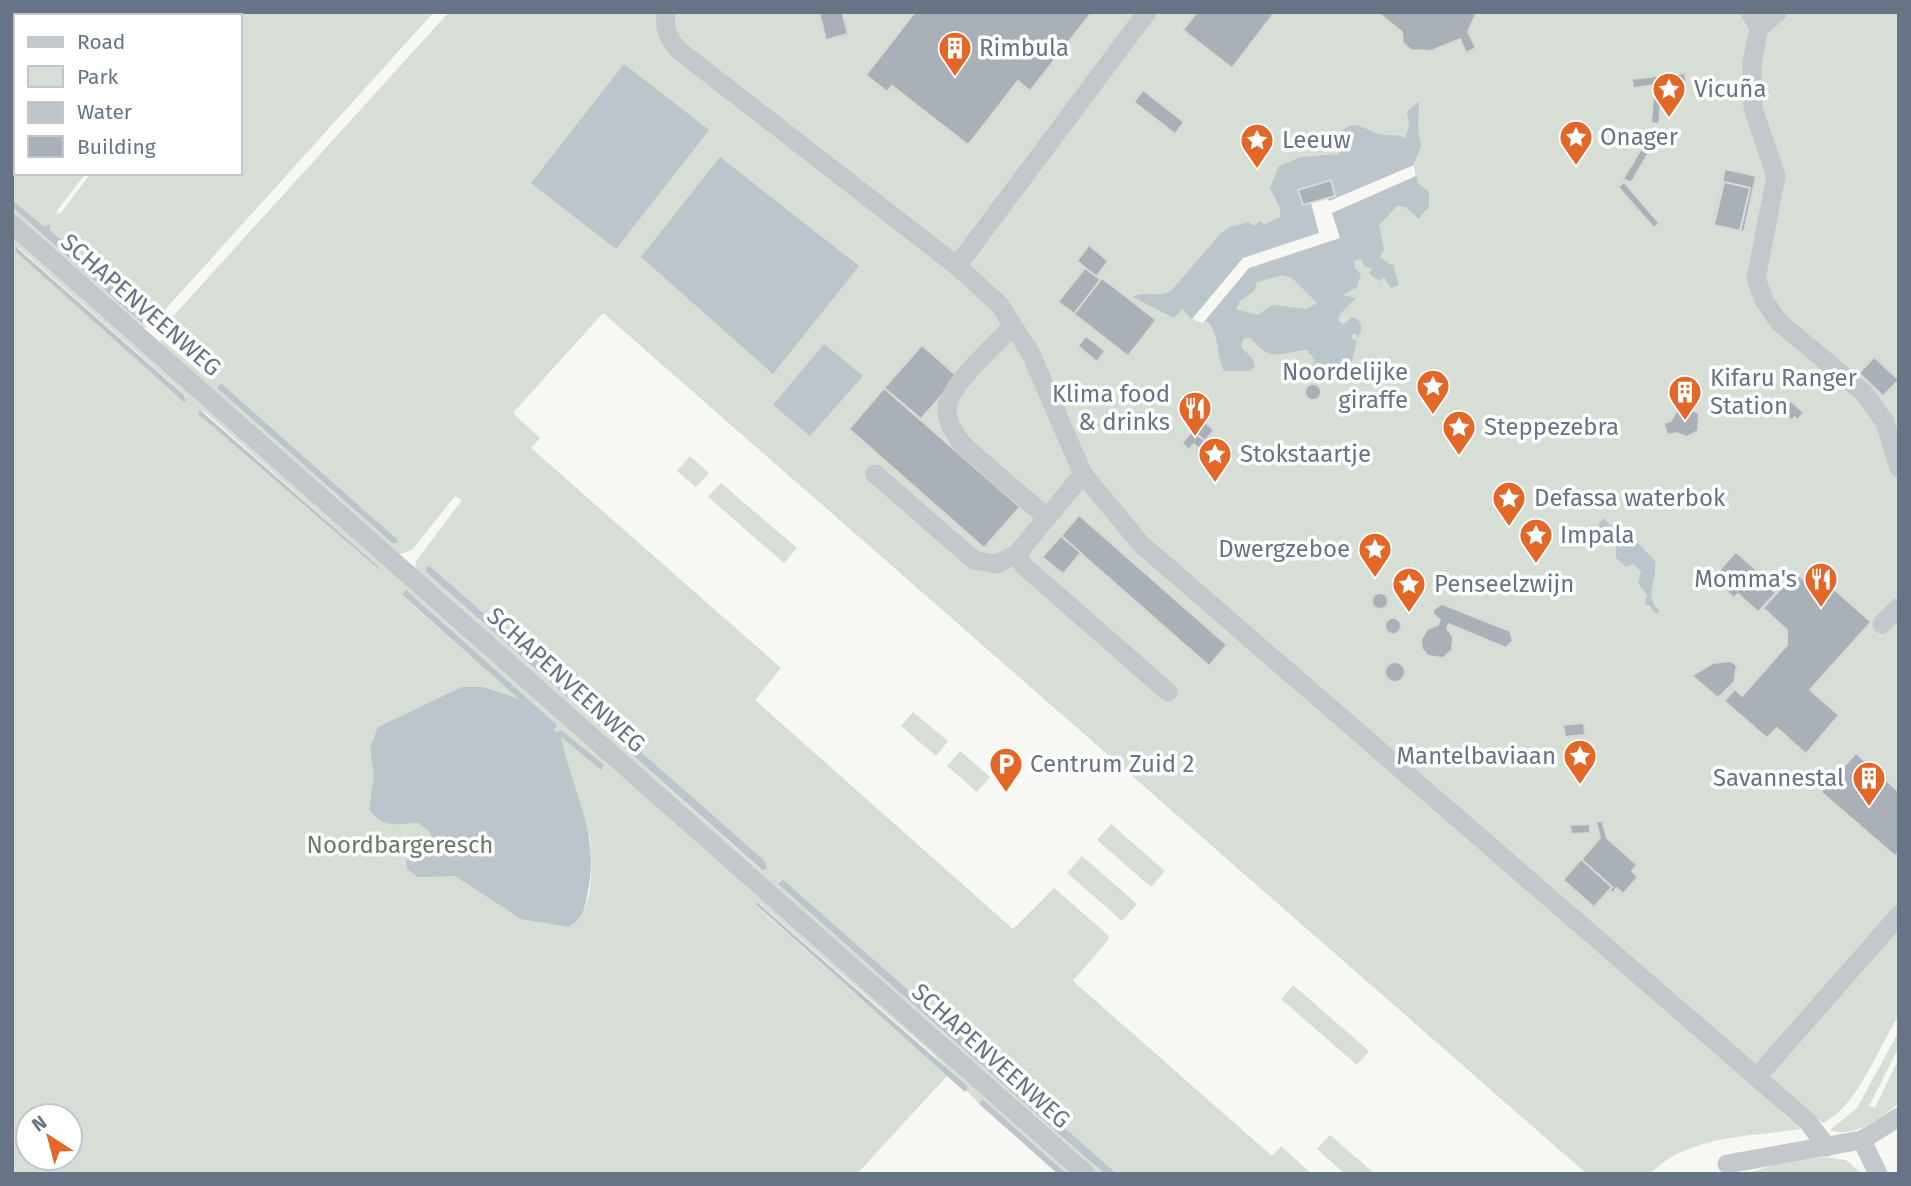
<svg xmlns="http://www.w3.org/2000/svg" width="1911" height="1186" viewBox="0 0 1911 1186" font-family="'Fira Sans',sans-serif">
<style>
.green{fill:#d7ded5;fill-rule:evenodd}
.water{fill:#bcc5cb;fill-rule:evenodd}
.pier{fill:#f7f7f4}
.building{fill:#a9b0b7;stroke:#d8d8d6;stroke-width:2}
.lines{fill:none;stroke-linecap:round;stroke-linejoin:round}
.minor{stroke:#c4c7cb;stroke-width:19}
.labels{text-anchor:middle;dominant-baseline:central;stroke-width:7;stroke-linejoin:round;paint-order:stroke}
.poi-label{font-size:24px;fill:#667485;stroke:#fff;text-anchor:start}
.street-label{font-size:24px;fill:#667485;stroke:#fff}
.park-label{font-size:24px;fill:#677c65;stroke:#fff}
</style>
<rect width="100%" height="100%" fill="#f7f7f4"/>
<g class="green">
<path d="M 12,12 L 151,12 L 155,16 L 16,16 L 16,173 L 86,173 L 56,212 L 60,214 L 91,173 L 240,173 L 240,16 L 179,16 L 185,12 L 434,12 L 154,322 L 50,230 L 50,225 L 43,226 L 12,200 Z"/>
<path d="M 449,12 L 1899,12 L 1899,1015 C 1877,1049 1859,1105 1823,1123 L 1791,1099 L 1780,1111 L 1801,1129 C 1750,1137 1687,1135 1650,1174 L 1587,1174 L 603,313 L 513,413 L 540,438 L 531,448 L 781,668 L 755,700 L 1013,929 L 1054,888 L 1107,934 L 1109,939 L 1073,981 L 1272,1156 L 1281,1146 L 1312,1174 L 1117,1174 L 780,879 L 778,884 L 1105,1174 L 1094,1174 L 415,569 L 416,561 L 462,500 L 455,496 L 412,550 L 401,554 L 389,551 L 160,349 L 161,339 L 202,374 L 207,368 L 168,336 L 167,323 ZM 221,383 L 398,540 L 392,543 L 217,388 ZM 430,566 L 765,861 L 761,870 L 426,572 L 426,567 Z"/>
<path d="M 12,207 L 147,327 L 143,328 L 12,218 Z"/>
<path d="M 12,231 L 1080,1174 L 1067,1174 L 982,1100 L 979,1104 L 933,1054 L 760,904 L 756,906 L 947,1076 L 857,1174 L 12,1174 ZM 14,248 L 20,249 L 177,388 L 186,397 L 185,402 ZM 199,410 L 205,412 L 381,569 ZM 408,592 L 557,726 L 521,700 L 402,596 ZM 590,834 C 591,863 597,910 569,927 ZM 28,1116 L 70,1116 L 70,1158 L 28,1158 Z"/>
<path d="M 690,456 L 709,473 L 696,487 L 677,471 Z"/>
<path d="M 721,483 L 797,548 L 784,563 L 708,497 Z"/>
<path d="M 913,712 L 948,741 L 936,756 L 901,726 Z"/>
<path d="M 960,751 L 990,777 L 977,792 L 947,766 Z"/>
<path d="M 1111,824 L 1165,871 L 1151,887 L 1097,840 Z"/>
<path d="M 1082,856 L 1137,904 L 1122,921 L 1067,873 Z"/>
<path d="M 1293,985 L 1369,1051 L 1357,1065 L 1281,999 Z"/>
<path d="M 1899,1031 L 1899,1047 L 1869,1106 L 1875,1108 L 1899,1058 L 1899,1103 C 1881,1118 1854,1139 1830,1130 L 1857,1108 Z"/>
<path d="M 1330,1135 L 1375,1174 L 1345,1174 L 1317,1149 Z"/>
<path d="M 1823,1157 L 1846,1160 L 1862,1174 L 1745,1174 L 1774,1165 Z"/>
</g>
<g class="water">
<path d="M 624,64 L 709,130 L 616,249 L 531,183 Z"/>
<path d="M 1419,101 L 1418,129 L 1421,147 L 1414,163 L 1418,183 L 1429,192 L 1429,206 L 1419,219 L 1405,207 L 1397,206 L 1379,225 L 1384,249 L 1380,257 L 1391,265 L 1393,264 L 1399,285 L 1391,288 L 1384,277 L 1380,281 L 1369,274 L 1372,268 L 1365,267 L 1361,259 L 1354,261 L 1355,269 L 1361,273 L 1357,287 L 1342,295 L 1356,298 L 1340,314 L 1338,320 L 1343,325 L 1352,317 L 1358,319 L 1362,328 L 1358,338 L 1355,333 L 1351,335 L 1352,339 L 1357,341 L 1352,361 L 1334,382 L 1318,383 L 1311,375 L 1314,359 L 1307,350 C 1276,353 1271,363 1250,337 L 1243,339 L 1241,347 L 1253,359 L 1255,367 L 1249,371 L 1224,371 C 1215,354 1221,337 1208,322 L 1192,319 L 1182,309 L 1174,318 L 1133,297 C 1144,289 1157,299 1171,291 L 1221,233 L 1230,227 L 1249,222 L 1254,226 L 1260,221 L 1265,224 L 1280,217 L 1280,208 L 1270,188 L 1279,166 L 1301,157 L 1338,154 L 1344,147 L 1342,131 C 1357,116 1368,134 1384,135 C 1393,136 1397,134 1405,138 L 1409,126 L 1407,112 ZM 1283,275 L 1292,278 L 1317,303 L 1306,309 L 1273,305 L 1257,315 L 1236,309 L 1240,301 L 1254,291 L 1257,282 Z"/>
<path d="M 720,157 L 859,266 L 773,374 L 641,257 Z"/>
<path d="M 12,200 L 43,226 L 50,225 L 50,230 L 148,316 L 147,321 L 142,323 L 12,207 Z"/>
<path d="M 16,247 L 184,395 L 186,401 L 184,402 L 15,251 Z"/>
<path d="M 824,344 L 863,376 L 810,436 L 773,405 Z"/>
<path d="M 221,383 L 398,540 L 397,543 L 392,543 L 217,388 Z"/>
<path d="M 200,410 L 378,566 L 381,571 L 198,414 Z"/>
<path d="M 1603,518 C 1614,528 1625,536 1634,544 L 1638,543 L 1655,561 C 1658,581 1642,596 1660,611 L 1656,614 L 1649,605 L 1645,605 L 1647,595 L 1638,583 L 1641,571 L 1633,564 L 1626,567 L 1616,558 L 1616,541 L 1610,539 L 1609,535 L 1598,526 Z"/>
<path d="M 430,566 L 765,861 L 767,869 L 762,870 L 426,572 L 426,567 Z"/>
<path d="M 406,590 L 557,725 L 554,730 L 557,732 L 561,730 L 604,765 L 601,770 L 561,737 C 572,792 600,831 588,891 C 585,907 584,918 569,927 L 521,919 L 455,876 L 418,877 L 407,869 L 406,861 L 432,837 L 429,831 L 418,823 C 397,824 385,829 369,810 L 374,776 L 370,748 L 378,727 L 462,687 L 483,687 L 519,699 L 402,595 Z"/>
<path d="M 782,879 L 1117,1174 L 1105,1174 L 1067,1141 L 778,884 Z"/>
<path d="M 758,903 L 967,1086 L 967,1090 L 965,1092 L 947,1076 L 756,905 Z"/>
<path d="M 982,1099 L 1067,1174 L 1058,1174 L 1050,1167 L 979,1104 Z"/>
</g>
<path class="pier" d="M 1414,165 L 1416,176 L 1332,213 L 1340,238 L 1249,268 L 1203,323 L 1192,319 L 1243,258 L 1319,233 L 1311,203 L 1327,198 L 1329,201 Z"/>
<g class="building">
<path d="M 819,12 L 853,12 L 843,15 L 848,34 L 826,40 Z"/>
<path d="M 915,12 L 1092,12 L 1030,91 L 1018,81 L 968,145 L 892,86 L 887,92 L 866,75 Z"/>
<path d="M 1197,12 L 1275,12 L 1232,68 L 1183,30 Z"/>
<path d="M 1377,12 L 1477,12 L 1468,32 L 1476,48 L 1466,53 L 1460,39 L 1431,51 L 1411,50 L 1403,43 L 1402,32 Z"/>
<path d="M 1685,73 L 1686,81 L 1633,88 L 1632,79 Z"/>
<path d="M 1654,88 L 1662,89 L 1659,124 L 1651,123 Z"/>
<path d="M 1143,90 L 1184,122 L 1175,134 L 1134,102 Z"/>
<path d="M 1652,131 L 1659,135 L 1631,183 L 1623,179 Z"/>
<path d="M 1725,169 L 1756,176 L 1744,232 L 1740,231 L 1750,188 L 1724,182 L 1713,224 Z"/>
<path d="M 1331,180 L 1335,196 L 1303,205 L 1298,190 Z"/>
<path d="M 1624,182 L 1659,223 L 1654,228 L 1618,187 Z"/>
<path d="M 1724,182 L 1750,188 L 1740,231 L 1714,225 Z"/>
<path d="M 1089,245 L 1108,261 L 1096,277 L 1077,261 Z"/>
<path d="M 1085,268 L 1101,280 L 1074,314 L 1058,302 Z"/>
<path d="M 1102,278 L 1156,320 L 1128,356 L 1074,314 Z"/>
<path d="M 1086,336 L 1105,351 L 1097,362 L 1078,346 Z"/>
<path d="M 922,345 L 958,377 L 921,419 L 884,388 Z"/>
<path d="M 1874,357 L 1899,380 L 1883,396 L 1859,373 Z"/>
<circle cx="1290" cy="377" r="7"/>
<circle cx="1313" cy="392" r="8"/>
<path d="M 884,388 L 1020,507 L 984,548 L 849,429 Z"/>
<path d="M 1791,401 L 1804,413 L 1797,420 L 1795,417 L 1792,420 L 1784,414 L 1787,411 L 1784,408 Z"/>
<path d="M 1688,407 L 1699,414 L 1698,431 L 1687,437 L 1676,433 L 1667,435 L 1664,423 L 1671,421 L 1678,409 Z"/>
<path d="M 1201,419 L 1214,430 L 1205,441 L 1192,431 Z"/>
<path d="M 1192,431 L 1205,441 L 1199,449 L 1194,444 L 1189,450 L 1182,443 Z"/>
<path d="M 1079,515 L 1227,645 L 1209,666 L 1061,536 Z"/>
<path d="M 1061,536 L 1081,553 L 1063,574 L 1042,557 Z"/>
<path d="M 1736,552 L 1759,572 L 1756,575 L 1776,593 L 1758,612 L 1738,594 L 1734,598 L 1712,578 Z"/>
<path d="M 1796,572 L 1806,582 L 1815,572 L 1871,622 L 1810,690 L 1839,715 L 1806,754 L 1777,728 L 1767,738 L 1724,701 L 1735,689 L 1742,696 L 1787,645 L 1787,630 L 1763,608 Z"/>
<circle cx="1408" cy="590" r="8"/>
<circle cx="1380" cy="601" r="8"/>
<path d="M 1442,604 L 1510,631 L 1513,641 L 1506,648 L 1449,624 L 1447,628 L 1453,637 L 1452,650 L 1443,658 L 1428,656 L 1422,649 L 1421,640 L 1427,629 L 1438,625 L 1440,620 L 1433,614 L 1434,609 Z"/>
<circle cx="1393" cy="626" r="8"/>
<path d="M 1731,661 L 1737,666 L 1734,682 L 1718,698 L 1692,676 L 1713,663 Z"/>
<circle cx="1395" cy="672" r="10"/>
<path d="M 1584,723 L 1585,735 L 1565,737 L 1563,725 Z"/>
<path d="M 1856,753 L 1899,792 L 1899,852 L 1895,856 L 1821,792 Z"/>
<path d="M 1602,821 L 1607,838 L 1637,865 L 1632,871 L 1638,877 L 1623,894 L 1617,888 L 1612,893 L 1609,890 L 1612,887 L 1581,860 L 1600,838 L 1596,822 Z"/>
<path d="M 1590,824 L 1590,833 L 1571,834 L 1570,825 Z"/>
<path d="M 1581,859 L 1612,887 L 1594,907 L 1563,880 Z"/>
</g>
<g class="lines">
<g class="minor">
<path d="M 666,12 C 664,30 668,39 681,52 L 957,266"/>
<path d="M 1750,12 L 1759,28"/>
<path d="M 1778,12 L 1759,28 L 1752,63 L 1753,108 L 1776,176 L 1756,279 L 1765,302 L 1779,322 L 1864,393 L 1885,422 L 1899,468"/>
<path d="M 12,224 L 1086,1174"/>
<path d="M 1013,326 L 1030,352 L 1083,474 L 1017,554 L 1024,566 L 1168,692"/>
<path d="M 875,474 L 974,560 L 996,564 L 1017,554"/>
<path d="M 1083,474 L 1141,544 L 1783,1100 L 1808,1122 L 1827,1147"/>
<path d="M 1046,517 L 962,444 C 955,433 946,422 947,408 C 950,384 995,345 1013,326 L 1000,305 L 957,266 L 1147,12"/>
<path d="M 1882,624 L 1899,607"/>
<path d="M 1757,1077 L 1899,915"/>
<path d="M 1727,1164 L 1862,1140"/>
<path d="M 1878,1174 L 1862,1140 L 1899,1117"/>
</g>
</g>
<defs>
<symbol id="building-pin" viewBox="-11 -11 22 30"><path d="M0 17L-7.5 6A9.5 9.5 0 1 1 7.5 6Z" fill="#e26729" stroke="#fff"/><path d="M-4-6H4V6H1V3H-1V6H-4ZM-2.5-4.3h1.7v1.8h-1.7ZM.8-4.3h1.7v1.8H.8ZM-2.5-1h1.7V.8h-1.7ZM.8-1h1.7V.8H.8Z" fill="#fff"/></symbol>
<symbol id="sight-pin" viewBox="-11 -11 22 30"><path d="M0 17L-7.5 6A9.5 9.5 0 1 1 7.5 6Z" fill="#e26729" stroke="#fff"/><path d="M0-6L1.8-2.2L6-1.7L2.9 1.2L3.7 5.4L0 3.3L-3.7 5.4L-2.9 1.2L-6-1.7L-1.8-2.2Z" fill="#fff"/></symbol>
<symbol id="restaurant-pin" viewBox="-11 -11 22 30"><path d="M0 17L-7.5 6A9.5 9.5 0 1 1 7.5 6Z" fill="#e26729" stroke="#fff"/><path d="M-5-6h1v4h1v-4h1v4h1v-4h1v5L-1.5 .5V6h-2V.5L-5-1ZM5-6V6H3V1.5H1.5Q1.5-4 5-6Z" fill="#fff"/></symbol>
<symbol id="parking-pin" viewBox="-11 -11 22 30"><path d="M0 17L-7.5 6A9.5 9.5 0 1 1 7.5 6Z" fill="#e26729" stroke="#fff"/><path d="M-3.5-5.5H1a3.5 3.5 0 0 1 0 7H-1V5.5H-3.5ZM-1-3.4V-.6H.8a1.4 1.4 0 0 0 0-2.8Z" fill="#fff"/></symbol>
</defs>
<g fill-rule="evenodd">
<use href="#building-pin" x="936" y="29" width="38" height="52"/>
<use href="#sight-pin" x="1650" y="70" width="38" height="52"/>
<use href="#sight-pin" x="1557" y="118" width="38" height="52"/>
<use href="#sight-pin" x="1238" y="121" width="38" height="52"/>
<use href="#sight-pin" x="1414" y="367" width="38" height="52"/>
<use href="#building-pin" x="1666" y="373" width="38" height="52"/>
<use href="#restaurant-pin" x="1176" y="389" width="38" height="52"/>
<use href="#sight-pin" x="1440" y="408" width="38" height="52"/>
<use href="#sight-pin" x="1196" y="435" width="38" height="52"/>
<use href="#sight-pin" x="1490" y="479" width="38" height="52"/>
<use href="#sight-pin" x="1517" y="516" width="38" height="52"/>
<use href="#sight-pin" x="1356" y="530" width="38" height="52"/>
<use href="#restaurant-pin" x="1802" y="560" width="38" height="52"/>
<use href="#sight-pin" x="1390" y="565" width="38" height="52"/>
<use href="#sight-pin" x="1561" y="737" width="38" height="52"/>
<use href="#parking-pin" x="987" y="745" width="38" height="52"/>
<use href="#building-pin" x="1850" y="759" width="38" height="52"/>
</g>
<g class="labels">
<g class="poi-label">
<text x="979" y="48">Rimbula</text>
<text x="1694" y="89">Vicuña</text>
<text x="1600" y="137">Onager</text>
<text x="1282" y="140">Leeuw</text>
<text x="1408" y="372" text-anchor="end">Noordelijke<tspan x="1408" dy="28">giraffe</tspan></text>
<text x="1710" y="378">Kifaru Ranger<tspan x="1710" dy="28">Station</tspan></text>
<text x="1170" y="394" text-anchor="end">Klima food<tspan x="1170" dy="28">&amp; drinks</tspan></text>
<text x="1484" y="427">Steppezebra</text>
<text x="1240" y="454">Stokstaartje</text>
<text x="1534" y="498">Defassa waterbok</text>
<text x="1560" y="535">Impala</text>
<text x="1350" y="549" text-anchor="end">Dwergzeboe</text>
<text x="1797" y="579" text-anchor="end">Momma's</text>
<text x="1434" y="584">Penseelzwijn</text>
<text x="1556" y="756" text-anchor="end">Mantelbaviaan</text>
<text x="1030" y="764">Centrum Zuid 2</text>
<text x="1844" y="778" text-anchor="end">Savannestal</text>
</g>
<g class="street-label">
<text transform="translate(141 305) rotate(41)">SCHAPENVEENWEG</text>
<text transform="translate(566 680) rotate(42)">SCHAPENVEENWEG</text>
<text transform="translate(991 1056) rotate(42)">SCHAPENVEENWEG</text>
</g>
<g class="park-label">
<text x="400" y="845">Noordbargeresch</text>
</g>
</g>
<rect width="1911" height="1186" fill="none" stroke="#667485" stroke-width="28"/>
<rect x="14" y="14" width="228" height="161" fill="#ffffff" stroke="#c2c7ce" stroke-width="2"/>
<rect x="28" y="37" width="35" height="10" fill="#c4c7cb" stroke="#c2c7ce" stroke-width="2"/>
<text x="77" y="49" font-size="21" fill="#667485">Road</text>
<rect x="28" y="66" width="35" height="21" fill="#d7ded5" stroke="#c2c7ce" stroke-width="2"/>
<text x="77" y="84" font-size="21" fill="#667485">Park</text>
<rect x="28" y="102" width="35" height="21" fill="#bcc5cb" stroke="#c2c7ce" stroke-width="2"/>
<text x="77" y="119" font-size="21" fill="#667485">Water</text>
<rect x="28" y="136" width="35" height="21" fill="#a9b0b7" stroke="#c2c7ce" stroke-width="2"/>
<text x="77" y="154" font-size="21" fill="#667485">Building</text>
<g transform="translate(49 1137) rotate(324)"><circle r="33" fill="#ffffff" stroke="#c2c7ce" stroke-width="2"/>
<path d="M0-5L12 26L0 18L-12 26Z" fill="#e26729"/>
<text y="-10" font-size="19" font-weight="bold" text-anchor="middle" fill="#667485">N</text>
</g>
</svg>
